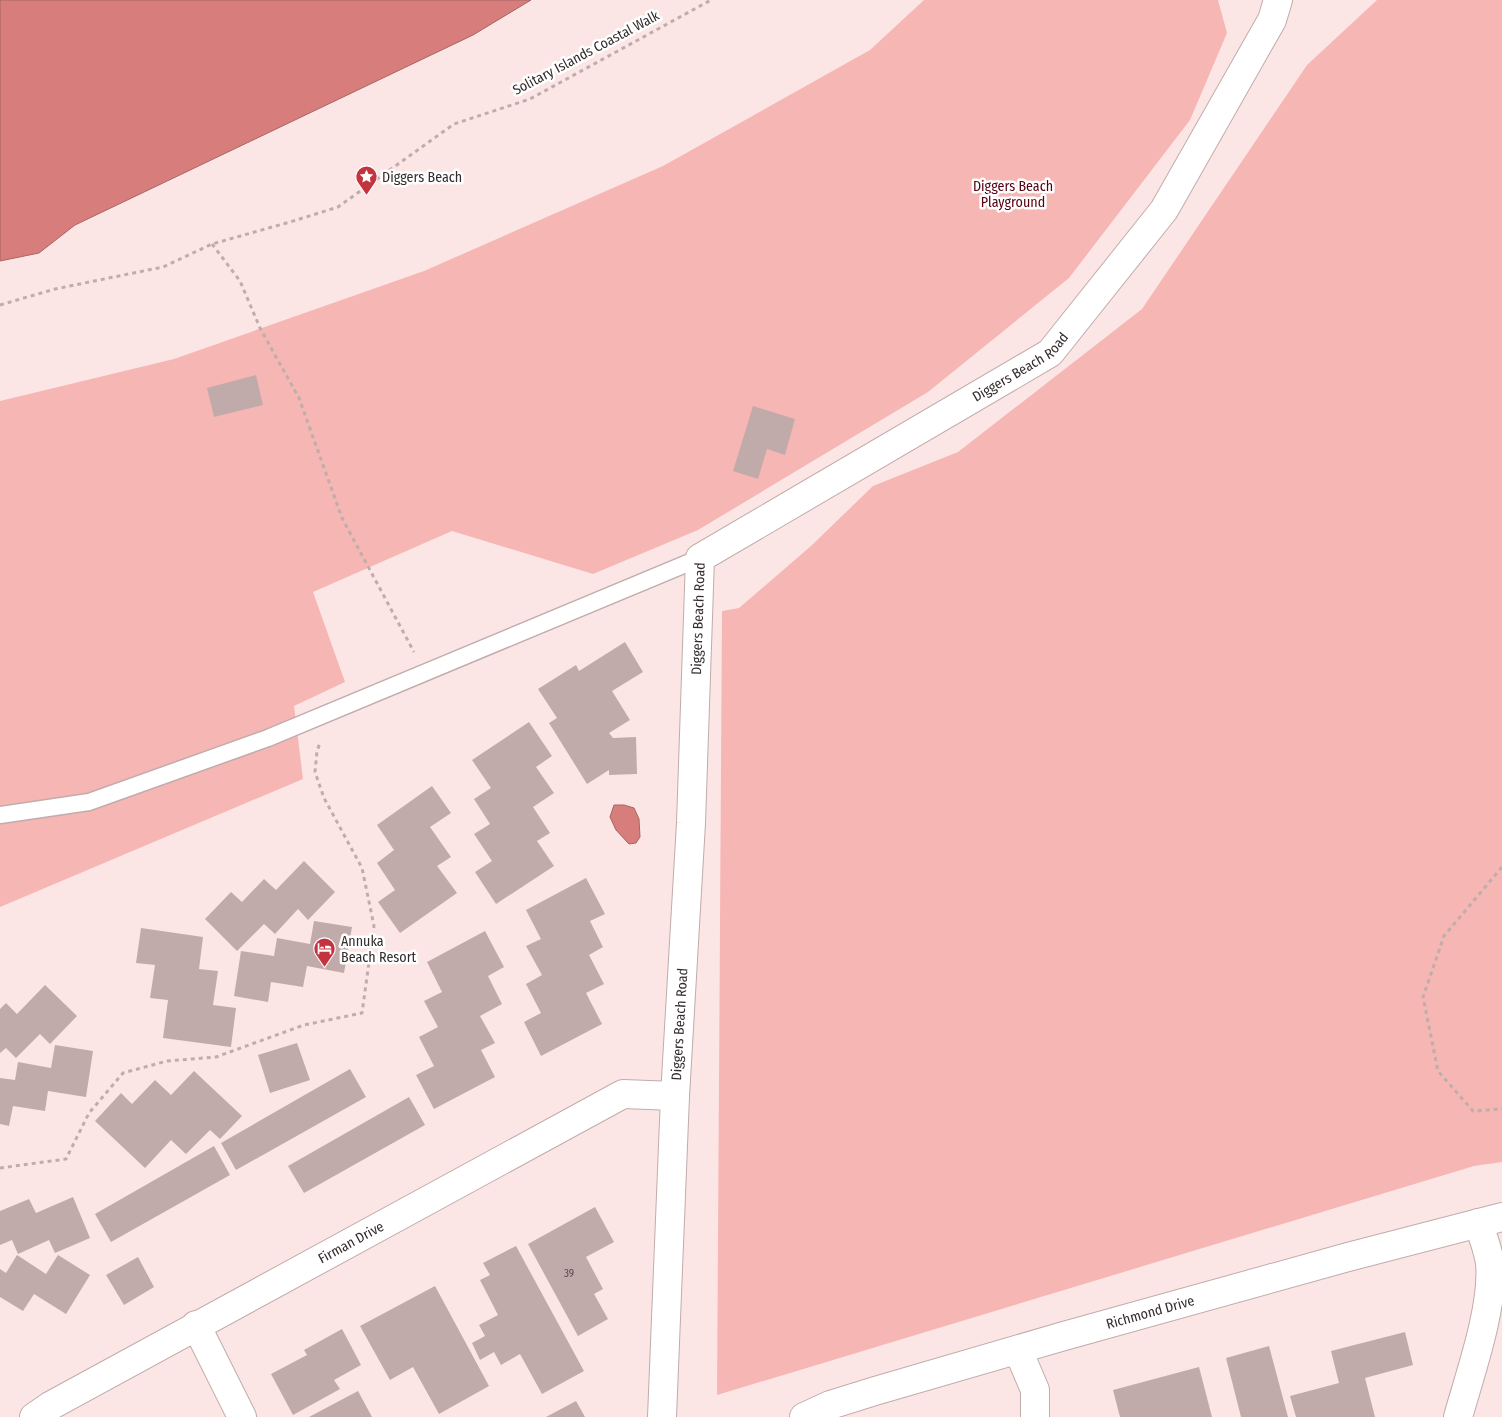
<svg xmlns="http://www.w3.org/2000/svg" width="1502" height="1417" viewBox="0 0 1502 1417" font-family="'Fira Sans Condensed',sans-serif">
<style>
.green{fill:#f6b6b4}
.water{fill:#d77d7b;stroke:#a66563}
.building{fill:#c1abaa}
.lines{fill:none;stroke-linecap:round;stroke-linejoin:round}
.lane-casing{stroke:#c1acab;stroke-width:19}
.street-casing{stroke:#c1acab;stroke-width:30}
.secondary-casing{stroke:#c1acab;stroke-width:30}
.path{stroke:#bfadac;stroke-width:3;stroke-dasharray:4 4;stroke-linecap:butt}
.lane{stroke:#fff;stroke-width:16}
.street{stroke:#fff;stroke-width:28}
.secondary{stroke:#fff;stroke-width:28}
.labels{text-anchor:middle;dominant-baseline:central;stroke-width:5;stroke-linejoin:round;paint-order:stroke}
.number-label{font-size:11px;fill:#574c4c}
.street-label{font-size:14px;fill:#342c2c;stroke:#fff}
.poi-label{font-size:14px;fill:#342c2c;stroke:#fff;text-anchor:start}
.park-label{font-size:14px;fill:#55010f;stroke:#fff}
</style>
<rect width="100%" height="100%" fill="#fce6e5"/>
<g class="green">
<path d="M 924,0 L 1218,0 L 1227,33 L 1190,120 L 1069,278 L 928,392 L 698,530 L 593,574 L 452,531 L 313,592 L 345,682 L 294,706 L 303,779 L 0,907 L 0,401 L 174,359 L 424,271 L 663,166 L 870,50 Z"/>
<path d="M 1377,0 L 1502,0 L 1502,1162 L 1474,1166 L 717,1395 L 722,611 L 739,608 L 811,546 L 873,486 L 958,452 L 1142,309 L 1307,65 Z"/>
</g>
<g class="water">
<path d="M 0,0 L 531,0 L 473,35 L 75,225 L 39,253 L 0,261 Z"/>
<path d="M 614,805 L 624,805 L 634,808 L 639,819 L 640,837 L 636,843 L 629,844 L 616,830 L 610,817 Z"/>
</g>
<g class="building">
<path d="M 256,375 L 263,405 L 214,417 L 207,388 Z"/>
<path d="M 753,406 L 795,419 L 785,455 L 767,449 L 758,479 L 733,471 Z"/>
<path d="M 625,642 L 643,672 L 612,691 L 630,720 L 609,733 L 613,738 L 636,737 L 637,774 L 609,775 L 609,770 L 587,784 L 549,723 L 557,718 L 538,689 L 576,665 L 579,671 Z"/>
<path d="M 529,722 L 552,756 L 536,767 L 554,793 L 533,807 L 550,833 L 537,841 L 554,866 L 496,904 L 475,872 L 492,861 L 474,834 L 490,824 L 474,799 L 491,788 L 472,760 Z"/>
<path d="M 432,786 L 451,813 L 430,827 L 451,857 L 437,866 L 457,893 L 400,933 L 378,902 L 395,890 L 377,863 L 394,850 L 377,825 Z"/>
<path d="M 304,861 L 335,892 L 308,920 L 298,909 L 275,934 L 264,924 L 237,951 L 205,919 L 231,892 L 242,902 L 264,879 L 276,890 Z"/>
<path d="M 586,878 L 605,914 L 590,921 L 603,947 L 589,955 L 604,984 L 586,993 L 602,1024 L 541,1056 L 524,1022 L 541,1013 L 526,984 L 542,975 L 526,946 L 541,939 L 526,910 Z"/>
<path d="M 314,921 L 352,927 L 344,973 L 307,966 L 303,987 L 271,982 L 268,1002 L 234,996 L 241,951 L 274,956 L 277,938 L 310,944 Z"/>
<path d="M 141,928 L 203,937 L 199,969 L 218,971 L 213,1005 L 236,1008 L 231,1047 L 163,1038 L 168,1000 L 150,998 L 155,965 L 136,963 Z"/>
<path d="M 485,931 L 504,967 L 488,976 L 502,1004 L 480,1016 L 495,1043 L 481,1050 L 495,1077 L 434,1109 L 416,1075 L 434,1066 L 419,1037 L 438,1027 L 424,1001 L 442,992 L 427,962 Z"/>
<path d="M 45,985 L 77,1016 L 50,1044 L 40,1034 L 16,1058 L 6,1048 L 0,1053 L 0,1009 L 6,1003 L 17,1014 Z"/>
<path d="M 297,1043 L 310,1080 L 270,1093 L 258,1055 Z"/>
<path d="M 55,1045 L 93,1051 L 86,1097 L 48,1091 L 45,1111 L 13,1106 L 9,1126 L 0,1124 L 0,1078 L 15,1080 L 18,1062 L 51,1068 Z"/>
<path d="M 350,1069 L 366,1097 L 236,1170 L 221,1143 Z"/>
<path d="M 194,1071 L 242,1116 L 220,1139 L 210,1130 L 186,1154 L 171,1140 L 145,1168 L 95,1121 L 121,1093 L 132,1104 L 155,1080 L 171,1095 Z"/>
<path d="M 409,1097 L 425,1125 L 304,1193 L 288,1166 Z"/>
<path d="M 214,1146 L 230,1175 L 111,1242 L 95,1214 Z"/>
<path d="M 73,1197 L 90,1238 L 55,1253 L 49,1240 L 18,1254 L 12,1240 L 0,1245 L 0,1211 L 29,1199 L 36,1213 Z"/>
<path d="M 595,1207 L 614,1242 L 586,1257 L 603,1289 L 594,1294 L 608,1319 L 578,1336 L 528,1244 Z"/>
<path d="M 516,1246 L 584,1371 L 542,1394 L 520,1354 L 501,1365 L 494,1352 L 480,1360 L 472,1343 L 485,1336 L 479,1325 L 498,1315 L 480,1280 L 490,1275 L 483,1263 Z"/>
<path d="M 17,1255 L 46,1274 L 58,1255 L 90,1275 L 66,1314 L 34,1294 L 23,1311 L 0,1297 L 0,1269 L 6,1273 Z"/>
<path d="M 138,1257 L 154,1287 L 124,1305 L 106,1275 Z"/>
<path d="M 435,1286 L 489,1386 L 439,1414 L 413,1367 L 390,1380 L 360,1326 Z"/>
<path d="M 342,1329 L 361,1365 L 334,1380 L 340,1389 L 293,1415 L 271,1374 L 307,1355 L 304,1350 Z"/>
<path d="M 1405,1332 L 1413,1365 L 1365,1378 L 1375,1417 L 1296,1417 L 1290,1396 L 1339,1383 L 1331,1351 Z"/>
<path d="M 1269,1346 L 1288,1417 L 1241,1417 L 1226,1358 Z"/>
<path d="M 1199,1367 L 1212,1417 L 1120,1417 L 1113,1390 Z"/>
<path d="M 358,1391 L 372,1417 L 309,1417 Z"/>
<path d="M 576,1401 L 585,1417 L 546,1417 Z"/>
</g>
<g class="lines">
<defs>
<path id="lane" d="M 0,815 L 89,802 L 268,738 L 700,558"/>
<g id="street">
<path id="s1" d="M 675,1096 L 691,823 L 700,558 L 1050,353 L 1164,210 L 1272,20 L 1278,0"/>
<path d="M 196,1325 L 242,1417"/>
<path d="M 1018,1350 L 1035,1390 L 1035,1417"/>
<path d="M 1458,1417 C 1470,1374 1494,1307 1490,1263 C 1488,1250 1483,1236 1478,1223"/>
</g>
<g id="secondary">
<path id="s2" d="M 34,1417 L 50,1406 L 623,1094 L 675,1096 L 662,1417"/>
<path id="s3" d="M 804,1417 L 830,1405 L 875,1391 L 1064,1336 L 1348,1257 L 1502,1217"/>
</g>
</defs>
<use href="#lane" class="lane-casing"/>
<use href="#street" class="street-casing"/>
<use href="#secondary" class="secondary-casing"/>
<g class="path">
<path d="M 212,244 L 240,281 L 260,328 L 299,398 L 342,518 L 414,652"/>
<path d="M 0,305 L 55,289 L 163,267 L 212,244 L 290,222 L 338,207 L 454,124 L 530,99 L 711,0"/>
<path d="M 1502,867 L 1444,936 L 1423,997 L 1438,1071 L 1473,1111 L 1502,1109"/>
<path d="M 0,1168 L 66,1159 L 89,1113 L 123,1073 L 167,1061 L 216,1057 L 304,1025 L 362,1013 L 374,926 L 362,868 L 324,798 L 315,772 L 317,751 L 320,743"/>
</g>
<use href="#lane" class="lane"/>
<use href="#street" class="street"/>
<use href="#secondary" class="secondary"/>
</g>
<defs>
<symbol id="sight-pin" viewBox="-11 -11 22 30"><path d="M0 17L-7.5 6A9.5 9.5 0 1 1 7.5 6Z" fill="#c4343f" stroke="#fff"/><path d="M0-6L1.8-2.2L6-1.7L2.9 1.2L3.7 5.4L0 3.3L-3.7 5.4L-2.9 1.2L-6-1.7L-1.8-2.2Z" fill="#fff"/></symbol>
<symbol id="hotel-pin" viewBox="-11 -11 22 30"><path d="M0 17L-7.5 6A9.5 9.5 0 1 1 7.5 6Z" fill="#c4343f" stroke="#fff"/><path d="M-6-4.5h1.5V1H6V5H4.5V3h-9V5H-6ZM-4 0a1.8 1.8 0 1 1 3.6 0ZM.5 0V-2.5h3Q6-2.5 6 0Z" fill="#fff"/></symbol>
</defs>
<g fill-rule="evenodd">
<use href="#sight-pin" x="354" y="164" width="25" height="34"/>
<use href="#hotel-pin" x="312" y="936" width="25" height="34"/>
</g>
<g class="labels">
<g class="number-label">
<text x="569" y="1273">39</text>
</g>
<g class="street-label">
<text transform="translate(586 53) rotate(-28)">Solitary Islands Coastal Walk</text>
<text stroke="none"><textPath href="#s1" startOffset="912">Diggers Beach Road</textPath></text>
<text stroke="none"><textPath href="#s1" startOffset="478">Diggers Beach Road</textPath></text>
<text stroke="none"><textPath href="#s1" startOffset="72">Diggers Beach Road</textPath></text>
<text stroke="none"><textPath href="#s2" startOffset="362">Firman Drive</textPath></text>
<text stroke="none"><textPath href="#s3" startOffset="362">Richmond Drive</textPath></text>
</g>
<g class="poi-label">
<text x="382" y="177">Diggers Beach</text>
<text x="341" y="941">Annuka<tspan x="341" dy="16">Beach Resort</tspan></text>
</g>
<g class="park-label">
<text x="1013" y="186">Diggers Beach<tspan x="1013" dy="16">Playground</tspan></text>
</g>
</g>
</svg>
